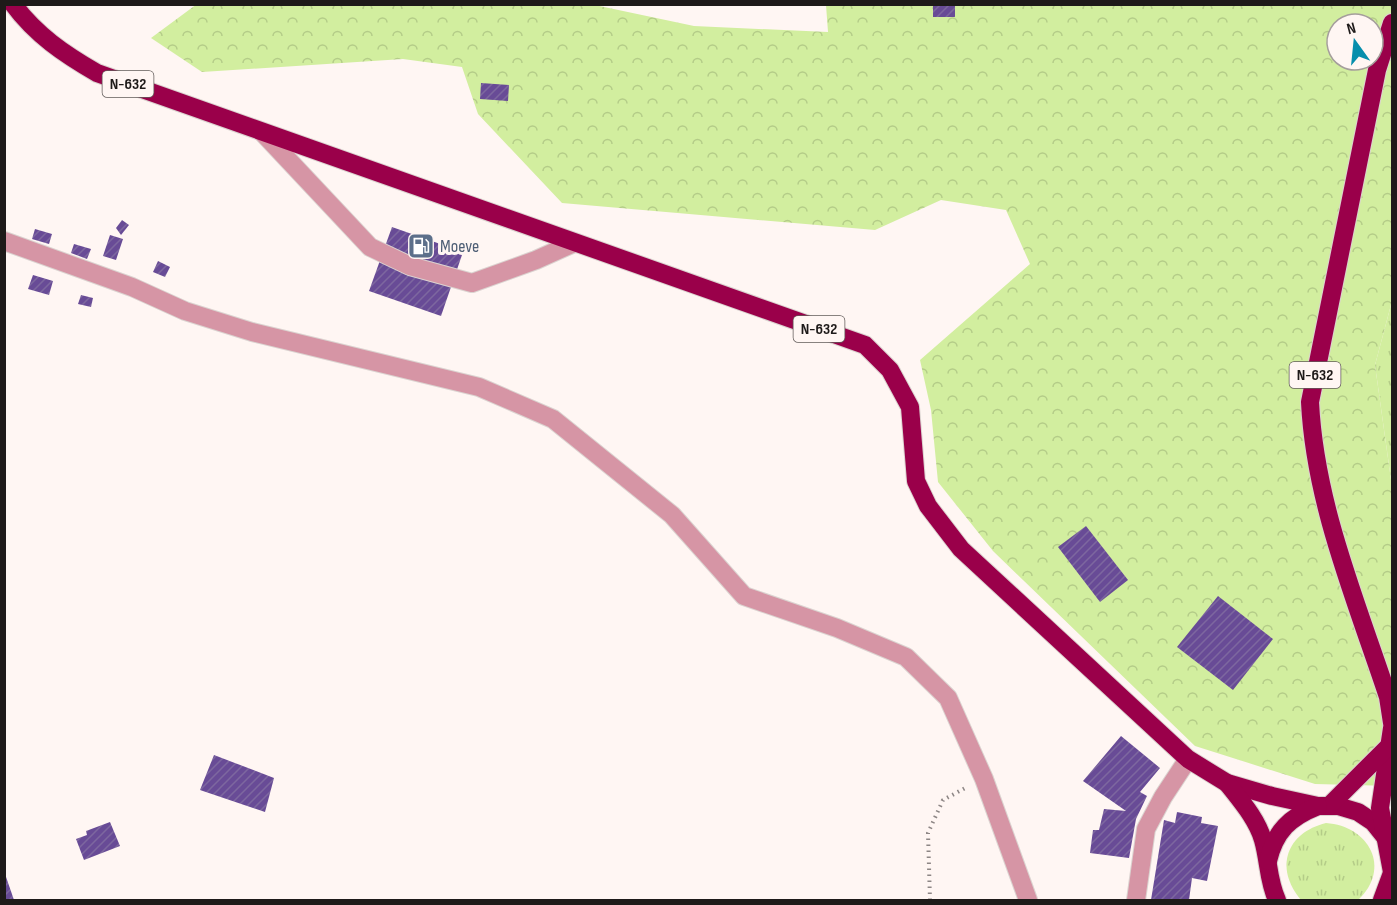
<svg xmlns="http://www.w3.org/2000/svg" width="1397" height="905" viewBox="0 0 1397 905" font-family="'Sofia Sans Condensed',sans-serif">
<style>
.grass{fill:url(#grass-tufts)}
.forest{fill:url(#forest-crowns);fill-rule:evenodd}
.building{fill:url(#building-hatch)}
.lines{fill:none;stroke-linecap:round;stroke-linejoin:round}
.minor-casing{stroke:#dbd3d0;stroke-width:20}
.highway-casing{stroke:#dbd3d0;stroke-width:20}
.path{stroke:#8d8685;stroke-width:4;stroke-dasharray:1.5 4.5;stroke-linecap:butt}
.minor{stroke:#d695a5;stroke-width:18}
.highway{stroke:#9a004a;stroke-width:18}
.labels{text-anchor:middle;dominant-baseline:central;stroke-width:6;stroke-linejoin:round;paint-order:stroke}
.shield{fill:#fff6f3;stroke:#625c5a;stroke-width:1.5}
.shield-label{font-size:16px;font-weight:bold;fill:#1e1a19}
.service-label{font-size:18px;fill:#4e5e75;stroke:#fff6f3;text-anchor:start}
</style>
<defs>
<pattern id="grass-tufts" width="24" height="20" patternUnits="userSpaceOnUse" patternTransform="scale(1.5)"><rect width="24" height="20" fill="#d2ee9f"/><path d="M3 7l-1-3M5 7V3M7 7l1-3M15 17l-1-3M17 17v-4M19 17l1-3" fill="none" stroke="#b4cc88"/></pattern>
<pattern id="forest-crowns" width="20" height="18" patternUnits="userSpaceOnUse" patternTransform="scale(1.5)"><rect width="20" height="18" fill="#d2ee9f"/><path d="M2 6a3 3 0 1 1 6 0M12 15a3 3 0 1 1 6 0" fill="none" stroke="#b4cc88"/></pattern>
<pattern id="building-hatch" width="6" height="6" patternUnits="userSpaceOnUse" patternTransform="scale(1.5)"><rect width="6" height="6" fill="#684b96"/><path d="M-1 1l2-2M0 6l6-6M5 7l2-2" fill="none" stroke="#7d679f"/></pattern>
</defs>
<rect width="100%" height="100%" fill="#fff6f3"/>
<g class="grass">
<path d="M 1392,301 L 1392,487 L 1375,365 Z"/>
<path d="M 1326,823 C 1369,826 1392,868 1358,900 L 1301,900 C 1274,868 1286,833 1326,823 Z"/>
</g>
<path class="forest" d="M 197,4 L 590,4 L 694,26 L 828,32 L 826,5 L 1392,5 L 1392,301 L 1375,365 L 1392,487 L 1392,786 L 1315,784 L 1195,746 L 993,551 L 938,482 L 931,410 L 920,360 L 1030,264 L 1006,210 L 941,200 L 875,230 L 562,203 L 478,114 L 462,67 L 403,59 L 202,72 L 151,38 ZM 1337,24 L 1373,24 L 1373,60 L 1337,60 Z"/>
<g class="building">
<rect x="933" y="4" width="22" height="13"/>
<path d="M 481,83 L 509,85 L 508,101 L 480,99 Z"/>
<path d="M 122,220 L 129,225 L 121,235 L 116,228 Z"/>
<path d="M 392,227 L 463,252 L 441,316 L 369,291 Z"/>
<path d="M 35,229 L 52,234 L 49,244 L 32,239 Z"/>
<path d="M 110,235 L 123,239 L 116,260 L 103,256 Z"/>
<path d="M 74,244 L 91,249 L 87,259 L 71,253 Z"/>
<path d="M 158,261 L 170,267 L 165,277 L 153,272 Z"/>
<path d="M 33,275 L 53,281 L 49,295 L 28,289 Z"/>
<path d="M 81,295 L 93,298 L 91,307 L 78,304 Z"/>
<path d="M 1086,526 L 1128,580 L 1100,602 L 1058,547 Z"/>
<path d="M 1218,596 L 1273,639 L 1233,690 L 1177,647 Z"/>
<path d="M 1121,736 L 1160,768 L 1140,792 L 1147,796 L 1136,819 L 1129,858 L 1090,853 L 1093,830 L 1099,830 L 1104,809 L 1126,811 L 1083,781 Z"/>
<path d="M 214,755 L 274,778 L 265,812 L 200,790 Z"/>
<path d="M 1177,812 L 1202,817 L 1201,823 L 1218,826 L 1207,881 L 1192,878 L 1189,900 L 1151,900 L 1164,820 L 1175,823 Z"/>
<path d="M 110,822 L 120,846 L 84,860 L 76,839 L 87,835 L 86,831 Z"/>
<path d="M 4,874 L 5,874 L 14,900 L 4,900 Z"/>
</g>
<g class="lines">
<defs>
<g id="minor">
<path d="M 262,132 L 370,247 L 410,266 L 472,283 L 536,260 L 574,243"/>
<path d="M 4,241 L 132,287 L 185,311 L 252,332 L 479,387 L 553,419 L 672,515 L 744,596 L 837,628 L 906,657 L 948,698 L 984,779 L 1028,900"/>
<path d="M 1136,900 L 1146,829 L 1163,797 L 1188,759"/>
</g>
<g id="highway">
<path d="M 13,4 C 36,35 64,54 97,73 L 865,345 L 890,370 L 910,407 L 916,481 L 928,506 L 961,549 L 1188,759 L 1227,783 L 1272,796 L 1318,806 L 1338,806 L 1358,812 L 1373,822 L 1385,837"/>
<path d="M 1392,23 L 1377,70 L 1310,402 C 1315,504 1356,600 1388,697 L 1392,723"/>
<path d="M 1392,728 L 1380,808 L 1392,872"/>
<path d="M 1227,783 C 1241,801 1257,819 1263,840 C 1269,861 1268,881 1277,900"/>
<path d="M 1329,806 L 1388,747"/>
<path d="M 1268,861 C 1275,831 1290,817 1318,806"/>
<path d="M 1382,900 L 1392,873"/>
</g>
</defs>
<use href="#minor" class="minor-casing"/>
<use href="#highway" class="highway-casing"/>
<path class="path" d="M 930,900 L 928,833 L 943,800 L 967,787"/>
<use href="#minor" class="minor"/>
<use href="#highway" class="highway"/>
</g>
<defs>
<symbol id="fuel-square" viewBox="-11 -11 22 22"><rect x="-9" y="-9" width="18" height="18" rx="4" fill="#5c6f8a" stroke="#fff6f3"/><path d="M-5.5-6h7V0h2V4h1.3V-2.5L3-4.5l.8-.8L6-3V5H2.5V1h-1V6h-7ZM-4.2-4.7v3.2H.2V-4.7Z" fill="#fff"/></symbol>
</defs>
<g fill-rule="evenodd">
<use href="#fuel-square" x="406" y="231" width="30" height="30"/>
</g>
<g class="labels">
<g class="shield">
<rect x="102.5" y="71" width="51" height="26" rx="4.5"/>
<rect x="793.5" y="316" width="51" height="26" rx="4.5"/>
<rect x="1289.5" y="362" width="51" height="26" rx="4.5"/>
</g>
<g class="shield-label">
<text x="128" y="84">N-632</text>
<text x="819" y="329">N-632</text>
<text x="1315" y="375">N-632</text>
</g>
<g class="service-label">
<text x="440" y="246">Moeve</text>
</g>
</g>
<rect width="1397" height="905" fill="none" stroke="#1e1a19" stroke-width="12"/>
<g transform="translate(1355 42) rotate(345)"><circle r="28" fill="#fff6f3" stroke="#a59e9c" stroke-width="1.5"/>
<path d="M0-4.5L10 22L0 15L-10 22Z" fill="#068eac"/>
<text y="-9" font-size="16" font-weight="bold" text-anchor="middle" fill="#1e1a19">N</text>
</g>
</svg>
